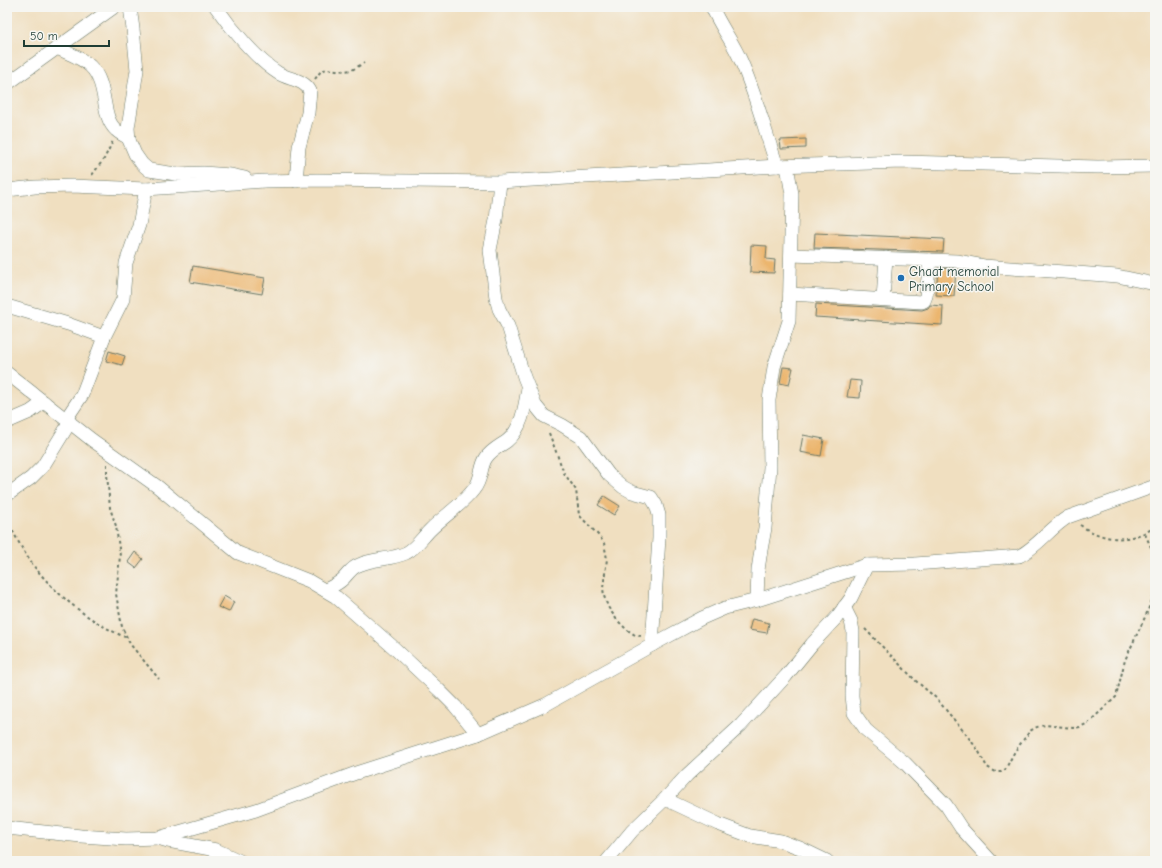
<svg xmlns="http://www.w3.org/2000/svg" width="1162" height="868" viewBox="0 0 1162 868" font-family="'Comic Neue',sans-serif">
<style>
.building{fill:#ecb66e}
.lines{fill:none;stroke-linecap:round;stroke-linejoin:round}
.minor-casing{stroke:#687665;stroke-width:14}
.path{stroke:#687665;stroke-width:2;stroke-dasharray:3 3;stroke-linecap:butt}
.minor{stroke:#fff;stroke-width:13}
.poi-dot{fill:#1f6fb2;stroke:#f6f6f2;stroke-width:1.5}
.labels{text-anchor:middle;dominant-baseline:central;stroke-width:3;stroke-linejoin:round;paint-order:stroke}
.poi-label{font-size:13px;fill:#1f3d34;stroke:#f6f6f2;text-anchor:start}
</style>
<rect width="100%" height="100%" fill="#f6f6f2"/>
<filter id="ink" filterUnits="userSpaceOnUse"><feTurbulence type="fractalNoise" baseFrequency=".025" numOctaves="2"/><feDisplacementMap in="SourceGraphic" scale="8" xChannelSelector="R" yChannelSelector="G"/><feConvolveMatrix kernelMatrix="1 2 1 2 8 2 1 2 1" color-interpolation-filters="sRGB"/></filter>
<filter id="wash" filterUnits="userSpaceOnUse"><feTurbulence type="fractalNoise" baseFrequency=".012" numOctaves="4" result="noise"/><feDisplacementMap in="SourceGraphic" scale="16" xChannelSelector="R" yChannelSelector="G"/><feGaussianBlur stdDeviation="0.9" result="paint"/><feColorMatrix in="noise" values="0 0 0 0 0 0 0 0 0 0 0 0 0 0 0 0 0 1.4 0 .05"/><feComposite in="paint" operator="in"/></filter>
<g filter="url(#wash)">
<rect width="100%" height="100%" fill="#f0dfc0"/>
<g id="blocks">
<g class="building">
<path d="M 806,139 L 806,148 L 781,149 L 780,140 Z"/>
<path d="M 815,233 L 944,239 L 943,252 L 814,248 Z"/>
<path d="M 751,245 L 767,246 L 766,259 L 775,260 L 774,273 L 750,272 Z"/>
<path d="M 193,266 L 265,278 L 262,294 L 190,282 Z"/>
<path d="M 938,268 L 956,269 L 954,296 L 936,295 Z"/>
<path d="M 816,304 L 922,310 L 928,308 L 930,305 L 943,306 L 942,325 L 815,317 Z"/>
<path d="M 109,351 L 125,356 L 122,365 L 106,361 Z"/>
<path d="M 783,367 L 793,368 L 789,385 L 780,383 Z"/>
<path d="M 850,380 L 861,381 L 860,398 L 847,397 Z"/>
<path d="M 803,435 L 824,439 L 821,456 L 800,452 Z"/>
<path d="M 604,496 L 620,506 L 614,515 L 598,505 Z"/>
<path d="M 135,552 L 143,559 L 136,568 L 128,562 Z"/>
<path d="M 224,596 L 234,602 L 229,612 L 218,607 Z"/>
<path d="M 752,619 L 769,623 L 767,633 L 749,630 Z"/>
</g>
</g>
</g>
<g filter="url(#ink)">
<use href="#blocks" fill-opacity="0" stroke="#687665" stroke-width="1"/>
<g class="lines">
<defs>
<g id="minor">
<path d="M 130,7 L 133,29 L 137,70 L 128,128 L 129,140 L 135,154 L 142,164 L 149,170 L 176,174 L 203,173 L 231,175 L 245,178"/>
<path d="M 216,7 C 230,27 257,60 278,73 C 289,80 304,79 310,91 L 308,113 L 299,147 L 296,181"/>
<path d="M 712,7 C 720,26 733,42 741,61 C 756,95 765,131 777,166"/>
<path d="M 57,48 C 67,53 81,57 90,66 C 109,84 100,116 116,130 C 120,134 125,136 129,138"/>
<path d="M 7,84 L 114,7"/>
<path d="M 500,182 L 496,220 L 490,250 L 496,298 L 499,309 L 508,326 L 524,377 L 535,405 L 544,416 L 562,425 L 581,437 L 609,475 L 623,487 L 632,492 L 651,497 L 656,505 L 659,515 L 659,538 L 652,645"/>
<path d="M 7,190 L 35,187 L 72,186 L 146,189 L 265,181 L 317,180 L 500,182 L 777,166 L 902,162 L 1098,167 L 1155,166"/>
<path d="M 791,255 L 957,261 L 984,266 L 1117,276 L 1155,284"/>
<path d="M 790,294 L 922,302 L 924,301 L 926,296 L 930,260"/>
<path d="M 883,299 L 886,258"/>
<path d="M 7,306 L 68,324 L 104,337"/>
<path d="M 7,373 L 92,440 L 158,487 L 238,553 L 309,581 L 336,597 L 392,646 L 439,690 L 455,706 L 478,734"/>
<path d="M 66,419 L 82,395 L 104,337 L 123,299 L 126,263 L 139,225 L 146,189"/>
<path d="M 7,422 L 30,412 L 44,402"/>
<path d="M 7,495 L 31,478 L 43,466 L 70,422"/>
<path d="M 325,590 C 331,587 338,584 343,579 C 348,574 352,567 359,565 C 373,558 391,560 406,553 C 416,548 422,538 430,530 C 444,516 462,505 474,489 C 482,480 480,467 486,458 C 491,450 500,446 507,441 C 522,429 525,406 528,388"/>
<path d="M 757,600 L 758,570 L 761,550 L 765,528 L 770,467 L 769,400 L 774,367 L 789,321 L 792,194 L 787,166"/>
<path d="M 844,607 L 851,621 L 853,631 L 852,696 L 854,713 L 866,730 L 905,763 L 946,805 L 961,828 L 991,861"/>
<path d="M 665,799 L 718,824 L 750,836 L 781,841 L 800,848 L 827,861"/>
<path d="M 7,828 L 81,836 L 126,839 L 158,838 L 256,810 L 356,773 L 478,734 L 545,705 L 652,645 L 702,618 L 725,608 L 757,600 L 867,565 L 915,564 L 1019,556 C 1035,549 1051,527 1068,517 L 1155,486"/>
<path d="M 158,838 L 168,841 L 216,850 L 240,861"/>
<path d="M 607,861 L 632,831 L 665,799 L 687,775 L 741,725 L 786,676 L 812,644 L 837,617 L 851,598 L 867,565"/>
</g>
</defs>
<use href="#minor" class="minor-casing"/>
<g class="path">
<path d="M 315,79 L 321,71 L 327,69 L 345,71 L 352,70 L 364,63"/>
<path d="M 92,175 L 104,159 L 113,141"/>
<path d="M 549,433 L 564,473 L 576,490 L 579,515 L 600,537 L 604,543 L 607,559 L 603,588 L 604,596 L 608,607 L 617,620 L 626,629 L 635,635 L 641,636"/>
<path d="M 107,464 L 107,474 L 110,508 L 116,526 L 120,556 L 116,594 L 122,627 L 130,644 L 159,679"/>
<path d="M 7,520 C 16,537 25,556 37,570 C 60,598 92,623 125,637"/>
<path d="M 1080,525 C 1105,542 1130,543 1155,527"/>
<path d="M 1145,534 L 1155,556"/>
<path d="M 865,629 L 916,681 L 936,698 L 965,733 L 978,750 L 987,767 L 996,772 L 1001,772 L 1005,770 L 1015,751 L 1030,731 L 1037,727 L 1045,725 L 1073,728 L 1080,727 L 1088,723 L 1116,697 L 1125,660 L 1146,615 L 1155,592"/>
</g>
<use href="#minor" class="minor"/>
</g>
</g>
<circle class="poi-dot" cx="901" cy="278" r="4"/>
<g class="labels">
<g class="poi-label">
<text x="909" y="271">Ghaat memorial<tspan x="909" dy="15">Primary School</tspan></text>
</g>
</g>
<rect width="1162" height="868" fill="none" stroke="#f6f6f2" stroke-width="24"/>
<path d="M24 40v6h85v-6" fill="none" stroke="#1f3d34" stroke-width="2"/>
<text x="30" y="40" font-size="12" fill="#1f3d34" stroke="#f6f6f2" stroke-width="3" paint-order="stroke">50 m</text>
</svg>
